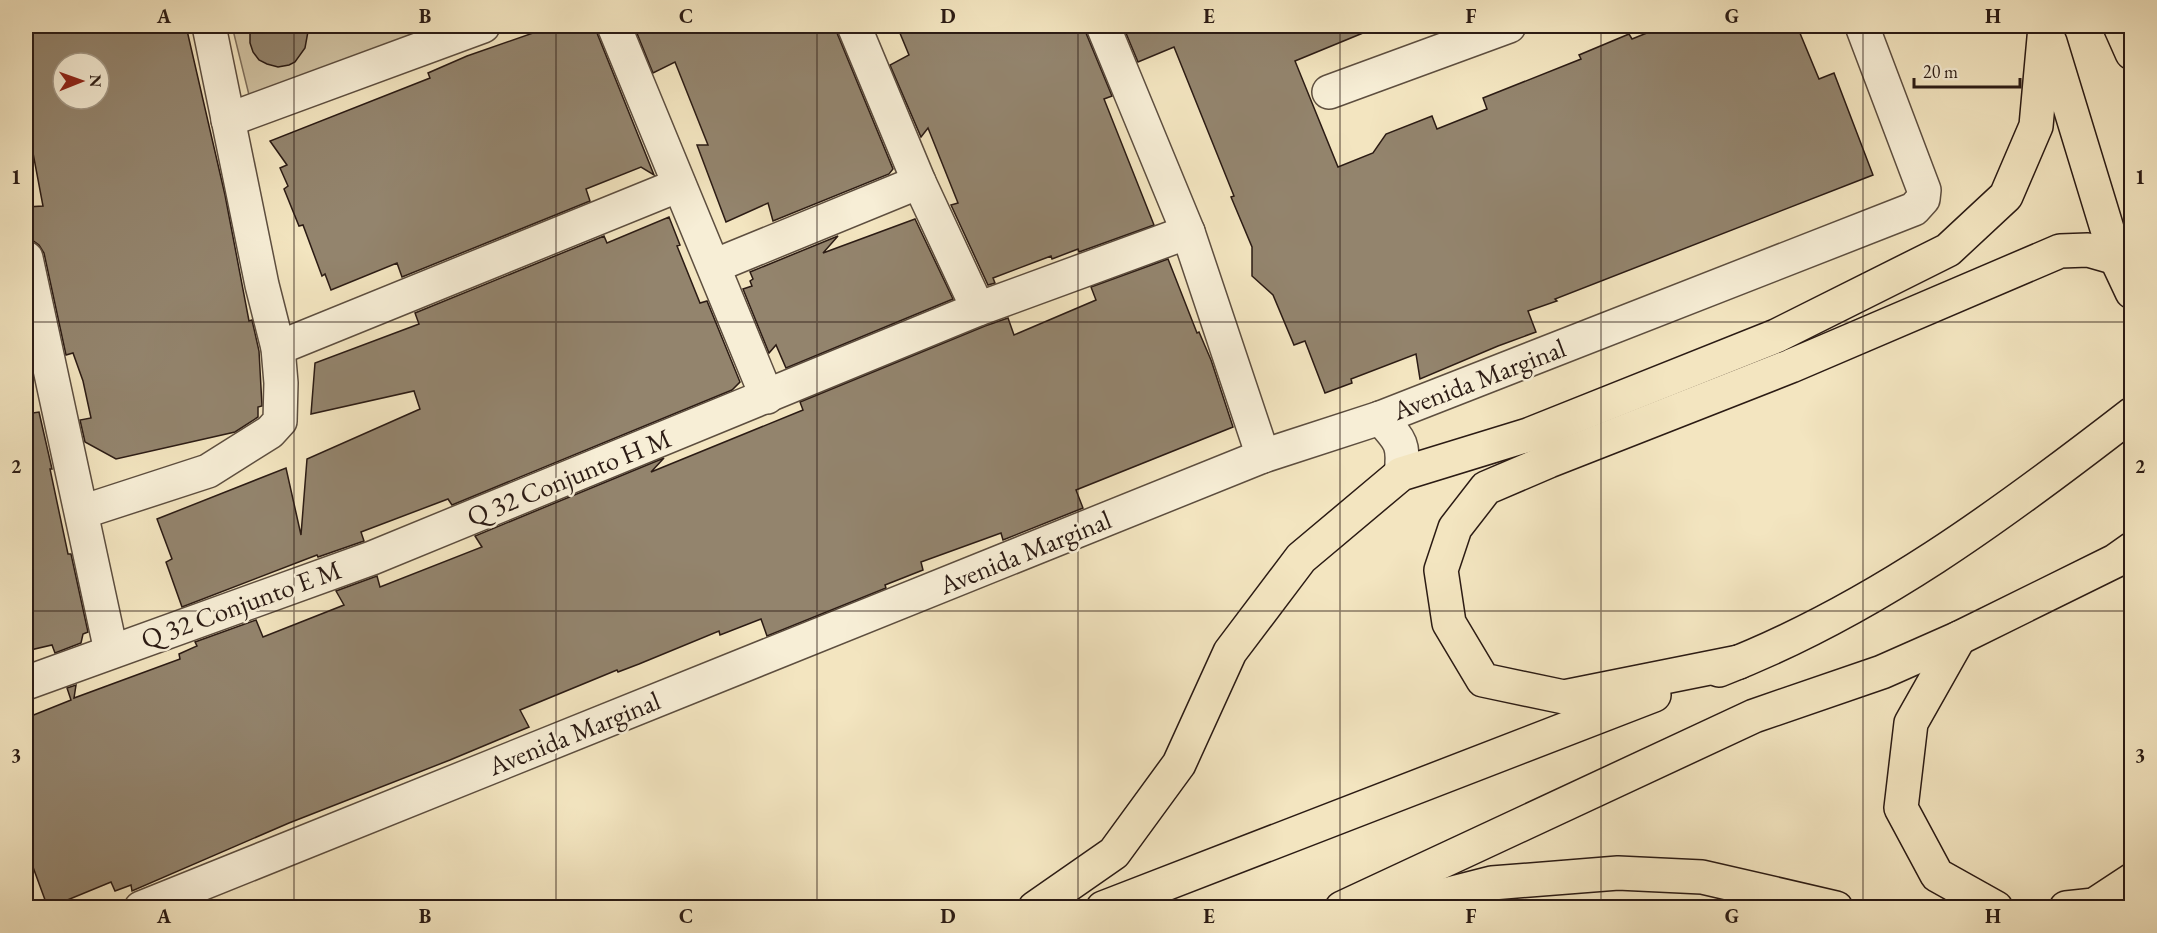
<svg xmlns="http://www.w3.org/2000/svg" width="2157" height="933" viewBox="0 0 2157 933" font-family="'EB Garamond',serif">
<style>
.green{fill:#d1c3a3;stroke:#7e6f5c;stroke-width:1.5}
.building{fill:#93846d;stroke:#2b1b14;stroke-width:1.5;fill-rule:evenodd}
.lines{fill:none;stroke-linecap:round;stroke-linejoin:round}
.street-casing{stroke:#5d4e3f;stroke-width:36}
.primary-casing{stroke:#2b1b14;stroke-width:36}
.street{stroke:#f7eed6;stroke-width:33}
.primary{stroke:#f3e5c0;stroke-width:33}
.grid{fill:none;stroke:#2b1b14;stroke-width:1.5;stroke-opacity:0.55}
.labels{text-anchor:middle;dominant-baseline:central;stroke-width:5;stroke-linejoin:round;paint-order:stroke}
.street-label{font-size:27px;fill:#2b1b14;stroke:#f7eed6}
.neatline{fill:none;stroke:#2b1b14;stroke-width:2}
.grid-label{font-size:20px;text-anchor:middle;font-weight:bold;fill:#2b1b14}
</style>
<rect width="100%" height="100%" fill="#f3e5c0"/>
<filter id="stains"><feTurbulence type="fractalNoise" baseFrequency=".00333" numOctaves="4"/><feColorMatrix values="0 0 0 0 .2 0 0 0 0 .09 0 0 0 0 .02 0 0 0 .5 -.17"/></filter>
<radialGradient id="worn" r=".72"><stop offset=".6" stop-color="#630" stop-opacity="0"/><stop offset="1" stop-color="#630" stop-opacity=".3"/></radialGradient>
<path class="green" d="M 232,26 L 442,26 L 250,99 Z"/>
<g class="building">
<path d="M 26,26 L 186,26 L 225,195 L 249,321 L 252,320 L 259,351 L 262,406 L 258,407 L 258,417 L 235,432 L 116,459 L 85,442 L 80,420 L 91,418 L 83,381 L 73,353 L 66,355 L 44,253 L 39,245 L 32,240 L 26,240 L 26,207 L 43,206 L 26,116 ZM 63,63 L 99,63 L 99,99 L 63,99 Z"/>
<path d="M 250,26 L 309,26 L 305,48 L 295,62 L 289,65 L 278,67 L 267,64 L 259,60 L 253,52 L 250,43 Z"/>
<path d="M 553,26 L 596,26 L 597,33 L 654,175 L 641,167 L 586,189 L 590,201 L 402,277 L 397,263 L 331,290 L 325,274 L 322,276 L 303,225 L 299,226 L 284,189 L 288,186 L 280,168 L 287,165 L 270,141 L 430,78 L 428,73 L 467,56 Z"/>
<path d="M 634,26 L 836,26 L 837,33 L 893,169 L 889,174 L 773,221 L 768,203 L 726,222 L 697,145 L 708,145 L 675,62 L 653,73 Z"/>
<path d="M 897,26 L 1085,26 L 1086,33 L 1112,96 L 1104,99 L 1154,225 L 1079,252 L 1078,249 L 1052,259 L 1051,256 L 993,278 L 995,283 L 988,285 L 951,205 L 958,203 L 928,128 L 921,137 L 890,65 L 909,55 Z"/>
<path d="M 1123,26 L 1380,26 L 1295,61 L 1338,167 L 1373,153 L 1386,134 L 1432,116 L 1437,129 L 1487,109 L 1483,98 L 1581,59 L 1579,55 L 1629,34 L 1632,39 L 1664,26 L 1797,26 L 1819,79 L 1834,73 L 1873,175 L 1555,299 L 1557,301 L 1528,311 L 1536,332 L 1498,346 L 1420,379 L 1416,354 L 1351,379 L 1352,383 L 1325,393 L 1305,341 L 1294,345 L 1273,295 L 1252,276 L 1252,247 L 1231,197 L 1234,196 L 1174,47 L 1138,62 Z"/>
<path d="M 669,217 L 680,245 L 677,246 L 700,303 L 707,301 L 740,382 L 732,390 L 452,505 L 448,499 L 361,532 L 364,541 L 318,557 L 317,555 L 182,607 L 166,562 L 172,559 L 157,519 L 286,468 L 301,535 L 307,459 L 420,409 L 414,391 L 311,414 L 315,363 L 419,324 L 415,313 L 604,236 L 607,243 Z"/>
<path d="M 915,219 L 953,299 L 786,368 L 776,345 L 769,353 L 743,289 L 752,286 L 750,281 L 753,279 L 750,272 L 838,236 L 823,253 Z"/>
<path d="M 1168,259 L 1197,333 L 1199,332 L 1211,360 L 1233,427 L 1076,490 L 1083,508 L 1003,540 L 1001,533 L 921,562 L 923,570 L 885,585 L 886,588 L 767,636 L 761,619 L 720,635 L 719,631 L 639,664 L 618,672 L 617,670 L 520,710 L 529,727 L 450,760 L 289,823 L 132,891 L 131,885 L 115,891 L 111,882 L 48,908 L 26,848 L 26,718 L 71,700 L 67,688 L 76,685 L 74,698 L 180,659 L 179,654 L 197,646 L 195,642 L 256,620 L 263,637 L 344,605 L 336,591 L 377,576 L 380,587 L 482,547 L 475,536 L 664,458 L 651,472 L 803,410 L 800,402 L 985,326 L 1008,318 L 1014,335 L 1096,300 L 1091,287 Z"/>
<path d="M 39,412 L 52,469 L 50,469 L 68,554 L 71,554 L 88,632 L 83,634 L 81,643 L 55,653 L 52,645 L 26,651 L 26,414 Z"/>
</g>
<g class="lines">
<defs>
<g id="street">
<path d="M 614,26 L 767,397"/>
<path d="M 854,26 L 919,182 L 978,309"/>
<path d="M 1103,26 L 1188,232 L 1263,456"/>
<path d="M 1329,92 L 1509,26"/>
<path d="M 228,120 L 483,26"/>
<path d="M 26,258 L 111,651"/>
<path d="M 714,266 L 919,182"/>
<path d="M 278,348 L 679,185"/>
<path d="M 1380,418 C 1400,440 1405,444 1401,474"/>
<path d="M 82,512 L 208,471 L 270,432 L 280,421 L 281,383 L 278,348 L 262,285 L 209,26"/>
<path d="M 26,683 L 372,558 L 978,309 L 1188,232"/>
<path d="M 141,908 L 1263,456 L 1380,418 L 1914,209 L 1923,199 L 1924,190 L 1862,26"/>
</g>
<g id="primary">
<path d="M 2120,26 L 2132,53"/>
<path d="M 2050,42 L 2116,258 L 2132,292"/>
<path d="M 1959,638 L 1911,723 L 1901,808 L 1937,875 L 1996,908"/>
<path d="M 1739,662 L 1564,697 L 1483,680 L 1449,623 L 1441,570 L 1455,528 L 1486,488 L 1549,461 L 1791,366 L 2060,251 L 2088,250 L 2116,258"/>
<path d="M 1719,670 C 1872,611 2003,514 2132,414"/>
<path d="M 1035,908 L 1114,853 L 1179,764 L 1230,652 L 1301,558 L 1401,474 L 1528,435 L 1776,336 L 1948,250 L 2006,196 L 2036,126 L 2045,27"/>
<path d="M 1103,908 L 1654,695"/>
<path d="M 1342,908 L 1754,716 L 1882,672 L 1959,638 L 2115,561 L 2132,549"/>
<path d="M 1394,908 L 1492,883 L 1618,873 L 1702,877 L 1836,908"/>
<path d="M 2066,908 L 2094,905 L 2132,880"/>
</g>
</defs>
<use href="#street" class="street-casing"/>
<use href="#primary" class="primary-casing"/>
<use href="#street" class="street"/>
<use href="#primary" class="primary"/>
</g>
<path class="grid" d="M 294,26 L 294,908M 556,26 L 556,908M 817,26 L 817,908M 1078,26 L 1078,908M 1340,26 L 1340,908M 1601,26 L 1601,908M 1863,26 L 1863,908M 26,322 L 2132,322M 26,611 L 2132,611"/>
<g class="labels">
<g class="street-label">
<text transform="translate(1479 379) rotate(-21)">Avenida Marginal</text>
<text transform="translate(569 477) rotate(-22)">Q 32 Conjunto H M</text>
<text transform="translate(1025 552) rotate(-22)">Avenida Marginal</text>
<text transform="translate(241 604) rotate(-20)">Q 32 Conjunto E M</text>
<text transform="translate(574 733) rotate(-22)">Avenida Marginal</text>
</g>
</g>
<rect width="2157" height="933" fill="none" stroke="#f3e5c0" stroke-width="66"/>
<g transform="translate(81 81) rotate(89)"><circle r="28" fill="#f7eed6" stroke="#a59a88" stroke-width="1.5"/>
<path d="M0-4.5L10 22L0 15L-10 22Z" fill="#8f2418"/>
<text y="-9" font-size="16" font-weight="bold" text-anchor="middle" fill="#2b1b14">N</text>
</g>
<path d="M1914 78v9h106v-9" fill="none" stroke="#2b1b14" stroke-width="3"/>
<text x="1923" y="78" font-size="18" fill="#2b1b14" stroke="#f7eed6" stroke-width="4.5" paint-order="stroke">20 m</text>
<rect x="33" y="33" width="2091" height="867" class="neatline"/>
<g class="grid-label">
<text x="164" y="23">A</text>
<text x="425" y="23">B</text>
<text x="686" y="23">C</text>
<text x="948" y="23">D</text>
<text x="1209" y="23">E</text>
<text x="1471" y="23">F</text>
<text x="1732" y="23">G</text>
<text x="1993" y="23">H</text>
<text x="16" y="184">1</text>
<text x="2140" y="184">1</text>
<text x="16" y="473">2</text>
<text x="2140" y="473">2</text>
<text x="16" y="762">3</text>
<text x="2140" y="762">3</text>
<text x="164" y="923">A</text>
<text x="425" y="923">B</text>
<text x="686" y="923">C</text>
<text x="948" y="923">D</text>
<text x="1209" y="923">E</text>
<text x="1471" y="923">F</text>
<text x="1732" y="923">G</text>
<text x="1993" y="923">H</text>
</g>
<rect width="100%" height="100%" filter="url(#stains)"/>
<rect width="100%" height="100%" fill="url(#worn)"/>
</svg>
